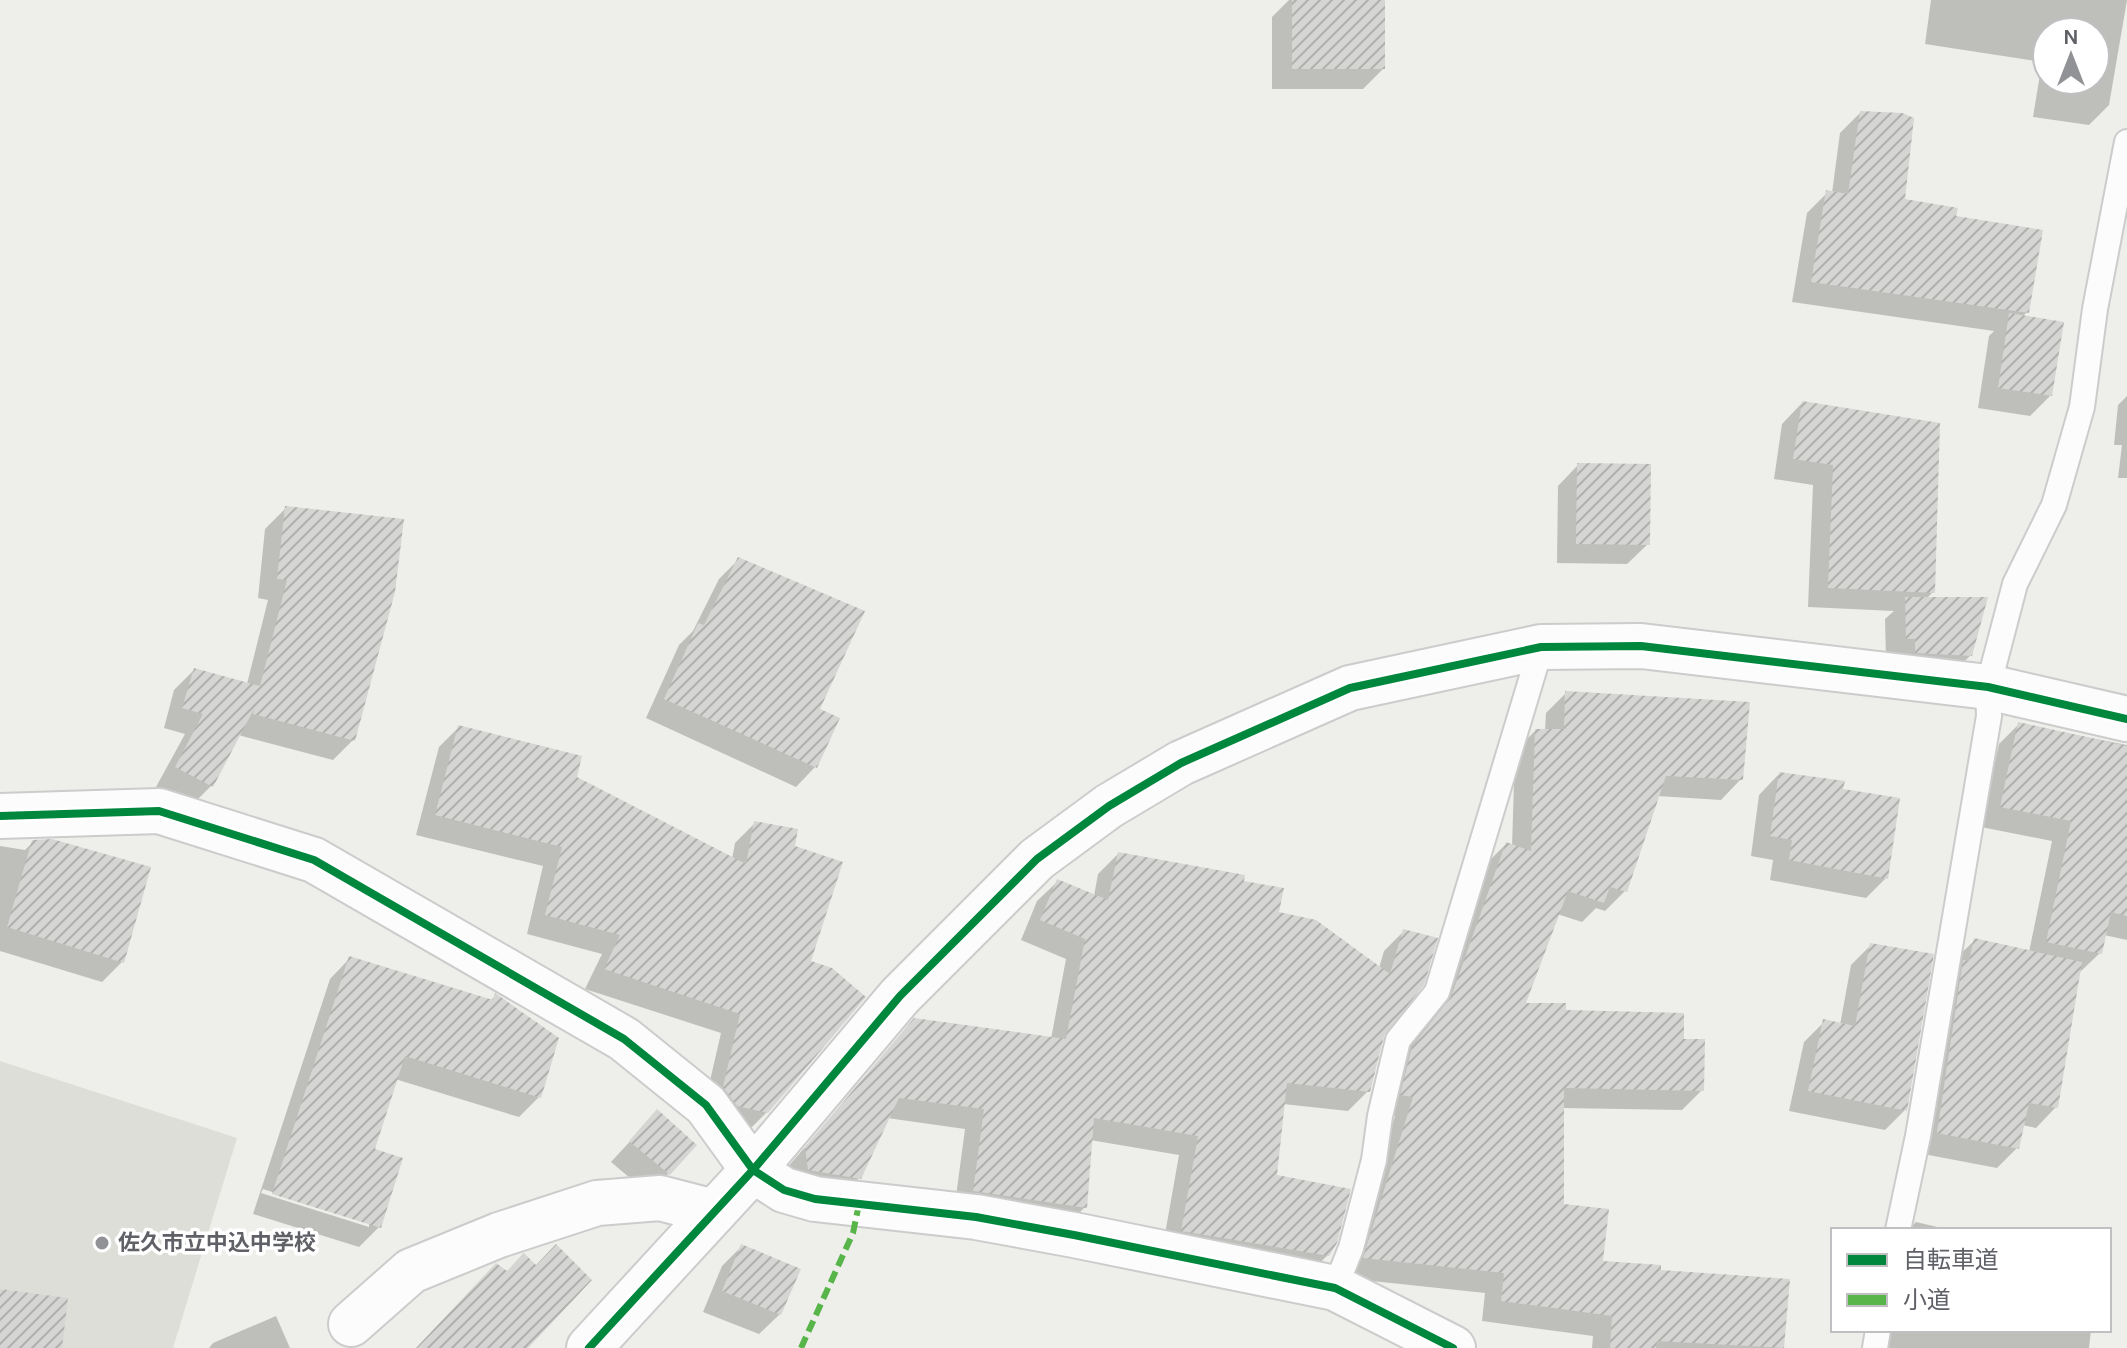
<svg xmlns="http://www.w3.org/2000/svg" width="2127" height="1348" viewBox="0 0 2127 1348" font-family="Karla,'Noto Sans JP',sans-serif">
<style>
.education{fill:#deded8}
.shadow{fill:#0003;fill-rule:evenodd}
.building{fill:url(#building-hatch)}
.lines{fill:none;stroke-linecap:round;stroke-linejoin:round}
.service-casing{stroke:#cbcccb;stroke-width:28}
.minor-casing{stroke:#cbcccb;stroke-width:48}
.service{stroke:#fcfcfc;stroke-width:24}
.minor{stroke:#fcfcfc;stroke-width:44}
.quiet{stroke:#58b549;stroke-width:6;stroke-dasharray:12 6;stroke-linecap:butt}
.cycleway-casing{stroke:#fff;stroke-width:13}
.cycleway{stroke:#00873e;stroke-width:8}
.poi-dot{fill:#919295;stroke:#fff;stroke-width:3}
.labels{text-anchor:middle;dominant-baseline:central;stroke-width:7;stroke-linejoin:round;paint-order:stroke}
.poi-label{font-size:22px;font-weight:bold;fill:#5f6167;stroke:#fff;text-anchor:start}
</style>
<defs>
<pattern id="building-hatch" width="6" height="6" patternUnits="userSpaceOnUse" patternTransform="scale(2)"><rect width="6" height="6" fill="#d5d5d3"/><path d="M-1 1l2-2M0 6l6-6M5 7l2-2" fill="none" stroke="#b0b0af"/></pattern>
</defs>
<rect width="100%" height="100%" fill="#eeeeea"/>
<path class="education" d="M 0,1061 L 237,1138 L 173,1348 L 0,1348 Z"/>
<g class="shadow">
<path d="M 1289,0 L 1383,0 L 1383,69 L 1363,89 L 1272,89 L 1272,17 Z"/>
<path d="M 1931,0 L 2127,0 L 2109,105 L 2089,125 L 2033,117 L 2042,62 L 1925,44 ZM 2047,32 L 2095,32 L 2095,80 L 2047,80 Z"/>
<path d="M 1860,113 L 1903,200 L 1954,218 L 2027,312 L 2022,317 L 2050,396 L 2030,416 L 1978,408 L 1989,336 L 1994,331 L 1792,302 L 1807,213 L 1827,193 L 1832,193 L 1840,133 Z"/>
<path d="M 2127,396 L 2127,478 L 2118,478 L 2122,445 L 2114,445 L 2118,405 Z"/>
<path d="M 1802,403 L 1933,592 L 1926,599 L 1971,655 L 1950,675 L 1886,659 L 1885,619 L 1894,611 L 1808,607 L 1813,485 L 1774,479 L 1782,424 Z"/>
<path d="M 1578,465 L 1648,544 L 1627,564 L 1557,563 L 1558,486 Z"/>
<path d="M 286,508 L 353,740 L 333,760 L 238,735 L 211,786 L 191,806 L 156,787 L 185,734 L 164,728 L 174,690 L 194,670 L 247,684 L 268,600 L 258,598 L 265,529 Z"/>
<path d="M 739,559 L 817,710 L 815,767 L 796,787 L 646,718 L 679,645 L 693,631 L 719,579 Z"/>
<path d="M 1566,693 L 1741,779 L 1721,800 L 1657,796 L 1625,891 L 1605,911 L 1596,908 L 1582,922 L 1557,914 L 1524,1005 L 1682,1041 L 1702,1090 L 1682,1110 L 1562,1108 L 1562,1205 L 1600,1263 L 1659,1271 L 1788,1280 L 1782,1348 L 1592,1348 L 1593,1336 L 1482,1321 L 1485,1293 L 1344,1278 L 1395,1116 L 1381,1115 L 1392,1069 L 1432,1019 L 1486,864 L 1506,844 L 1512,846 L 1515,751 L 1535,731 L 1545,731 L 1546,713 Z"/>
<path d="M 2019,724 L 2127,745 L 2127,940 L 2104,935 L 2100,953 L 2079,973 L 2056,1107 L 2036,1128 L 2022,1125 L 2017,1148 L 1997,1168 L 1918,1153 L 1954,960 L 1975,940 L 2029,952 L 2052,841 L 1981,827 L 1999,744 Z"/>
<path d="M 458,728 L 574,778 L 732,859 L 735,843 L 755,823 L 793,848 L 809,962 L 767,1112 L 747,1132 L 704,1107 L 721,1033 L 585,989 L 602,954 L 527,934 L 543,866 L 416,835 L 439,747 Z"/>
<path d="M 1779,774 L 1841,791 L 1886,878 L 1866,898 L 1770,880 L 1773,860 L 1751,856 L 1759,795 Z"/>
<path d="M 33,842 L 122,962 L 102,982 L 0,951 L 0,846 L 25,850 Z"/>
<path d="M 1118,854 L 1241,883 L 1277,914 L 1379,968 L 1384,951 L 1404,931 L 1368,1091 L 1348,1111 L 1283,1104 L 1275,1177 L 1328,1255 L 1307,1275 L 1162,1251 L 1179,1155 L 1090,1140 L 1085,1207 L 1065,1227 L 954,1211 L 965,1129 L 887,1118 L 859,1178 L 839,1198 L 786,1169 L 915,1020 L 1051,1039 L 1066,959 L 1021,940 L 1037,901 L 1057,882 L 1094,896 L 1098,874 Z"/>
<path d="M 1871,945 L 1905,1110 L 1885,1130 L 1789,1111 L 1804,1042 L 1824,1022 L 1840,1025 L 1851,965 Z"/>
<path d="M 350,958 L 490,1001 L 495,996 L 539,1097 L 519,1117 L 395,1079 L 373,1151 L 379,1227 L 359,1247 L 253,1214 L 330,979 ZM 263,1189 L 369,1223 L 369,1227 L 261,1193 Z"/>
<path d="M 657,1112 L 669,1173 L 649,1194 L 611,1162 Z"/>
<path d="M 1916,1222 L 1950,1230 L 1908,1230 Z"/>
<path d="M 742,1246 L 780,1314 L 759,1334 L 703,1312 L 722,1266 Z"/>
<path d="M 276,1316 L 290,1348 L 209,1348 L 213,1343 Z"/>
<path d="M 1888,1330 L 2091,1330 L 2089,1348 L 1885,1348 Z"/>
</g>
<g class="building">
<rect x="1292" y="0" width="93" height="69"/>
<path d="M 1860,111 L 1902,113 L 1914,118 L 1905,199 L 1958,208 L 1956,216 L 2043,230 L 2029,313 L 1811,282 L 1826,190 L 1848,194 Z"/>
<path d="M 2009,313 L 2064,322 L 2052,396 L 1998,388 Z"/>
<path d="M 1802,401 L 1940,423 L 1935,593 L 1828,588 L 1833,465 L 1793,459 Z"/>
<path d="M 1577,463 L 1651,464 L 1650,545 L 1576,544 Z"/>
<path d="M 285,506 L 404,519 L 395,592 L 355,741 L 253,714 L 254,709 L 213,787 L 175,767 L 203,714 L 182,708 L 194,668 L 260,686 L 287,580 L 277,579 Z"/>
<path d="M 738,557 L 865,611 L 820,709 L 840,718 L 817,768 L 664,699 L 698,623 L 704,625 Z"/>
<path d="M 1905,597 L 1988,597 L 1972,656 L 1915,653 L 1915,639 L 1906,639 Z"/>
<path d="M 1565,691 L 1750,702 L 1743,780 L 1666,776 L 1627,892 L 1610,887 L 1604,903 L 1568,891 L 1526,1003 L 1566,1003 L 1566,1010 L 1684,1013 L 1684,1039 L 1705,1039 L 1704,1091 L 1564,1088 L 1564,1204 L 1609,1209 L 1603,1261 L 1661,1265 L 1661,1270 L 1790,1279 L 1784,1348 L 1657,1341 L 1656,1348 L 1610,1348 L 1612,1316 L 1501,1301 L 1504,1273 L 1363,1258 L 1413,1097 L 1400,1095 L 1412,1047 L 1451,997 L 1506,842 L 1531,851 L 1535,729 L 1564,729 Z"/>
<path d="M 2018,722 L 2127,746 L 2127,916 L 2111,912 L 2102,954 L 2046,942 L 2071,821 L 2000,807 Z"/>
<path d="M 458,725 L 582,756 L 577,777 L 746,864 L 754,821 L 798,829 L 795,846 L 843,862 L 811,961 L 832,968 L 866,997 L 768,1113 L 737,1106 L 723,1087 L 740,1014 L 604,969 L 620,935 L 545,915 L 562,847 L 435,815 Z"/>
<path d="M 1779,772 L 1845,781 L 1843,789 L 1900,798 L 1888,879 L 1789,860 L 1792,840 L 1770,836 Z"/>
<path d="M 52,839 L 151,867 L 124,963 L 7,927 L 32,840 Z"/>
<path d="M 1118,852 L 1245,875 L 1244,881 L 1284,888 L 1279,912 L 1316,920 L 1390,974 L 1403,929 L 1438,938 L 1424,985 L 1384,1036 L 1370,1092 L 1287,1083 L 1277,1175 L 1351,1189 L 1337,1243 L 1329,1256 L 1181,1231 L 1198,1136 L 1094,1118 L 1087,1208 L 973,1191 L 984,1109 L 899,1098 L 861,1179 L 808,1170 L 805,1147 L 914,1018 L 1066,1039 L 1085,939 L 1040,920 L 1057,879 L 1108,900 Z"/>
<path d="M 1974,938 L 2082,962 L 2058,1108 L 2029,1103 L 2019,1149 L 1937,1133 L 1963,960 L 1969,961 Z"/>
<path d="M 1870,943 L 1934,954 L 1907,1111 L 1808,1091 L 1823,1019 L 1855,1026 Z"/>
<path d="M 349,956 L 493,1000 L 495,993 L 559,1038 L 541,1098 L 405,1056 L 375,1149 L 403,1158 L 381,1228 L 272,1194 Z"/>
<path d="M 657,1109 L 697,1145 L 670,1175 L 629,1141 Z"/>
<path d="M 556,1244 L 592,1280 L 528,1348 L 416,1348 L 496,1263 L 507,1271 L 524,1253 L 536,1265 Z"/>
<path d="M 741,1244 L 801,1269 L 781,1315 L 722,1291 Z"/>
<path d="M 0,1289 L 68,1298 L 62,1348 L 0,1348 Z"/>
</g>
<g class="lines">
<defs>
<g id="service">
<path d="M 1898,1230 L 1918,1136 L 1989,716 L 1988,687 L 2015,584 L 2054,505 L 2082,407 L 2095,309 L 2127,142"/>
<path d="M 1335,1288 L 1351,1248 L 1374,1160 L 1380,1116 L 1398,1040 L 1437,992 L 1541,647"/>
<path d="M 1875,1348 L 1878,1330"/>
</g>
<g id="minor">
<path d="M 0,816 L 159,811 L 314,860 L 624,1039 L 706,1105 L 753,1170 L 784,1190 L 815,1199 L 976,1217 L 1074,1235 L 1335,1288 L 1453,1348"/>
<path d="M 351,1324 L 411,1271 L 499,1235 L 597,1203 L 660,1198 L 714,1212"/>
<path d="M 589,1348 L 753,1170 L 900,996 L 1037,859 L 1109,806 L 1181,763 L 1350,688 L 1541,647 L 1641,646 L 1988,687 L 2127,719"/>
</g>
</defs>
<use href="#service" class="service-casing"/>
<use href="#minor" class="minor-casing"/>
<use href="#service" class="service"/>
<use href="#minor" class="minor"/>
<path class="quiet" d="M 801,1348 L 853,1233 L 859,1204"/>
<defs>
<g id="cycleway">
<path d="M 0,816 L 159,811 L 314,860 L 624,1039 L 706,1105 L 753,1170 L 784,1190 L 815,1199 L 976,1217 L 1074,1235 L 1335,1288 L 1453,1348"/>
<path d="M 589,1348 L 753,1170 L 900,996 L 1037,859 L 1109,806 L 1181,763 L 1350,688 L 1541,647 L 1641,646 L 1988,687 L 2127,719"/>
</g>
</defs>
<use href="#cycleway" class="cycleway-casing"/>
<use href="#cycleway" class="cycleway"/>
</g>
<circle class="poi-dot" cx="102" cy="1243" r="8"/>
<g class="labels">
<g class="poi-label">
<text x="118" y="1243">佐久市立中込中学校</text>
</g>
</g>
<rect x="1831" y="1228" width="280" height="104" fill="#ffffff" stroke="#bfc0c2" stroke-width="2"/>
<rect x="1847" y="1254" width="40" height="12" fill="#00873e" stroke="#bfc0c2" stroke-width="2"/>
<text x="1903" y="1268" font-size="24" fill="#5f6167">自転車道</text>
<rect x="1847" y="1294" width="40" height="12" fill="#58b549" stroke="#bfc0c2" stroke-width="2"/>
<text x="1903" y="1308" font-size="24" fill="#5f6167">小道</text>
<g transform="translate(2071 56)"><circle r="38" fill="#ffffff" stroke="#bfc0c2" stroke-width="2"/>
<path d="M0-6L14 30L0 20L-14 30Z" fill="#919295"/>
<text y="-12" font-size="22" font-weight="bold" text-anchor="middle" fill="#5f6167">N</text>
</g>
</svg>
